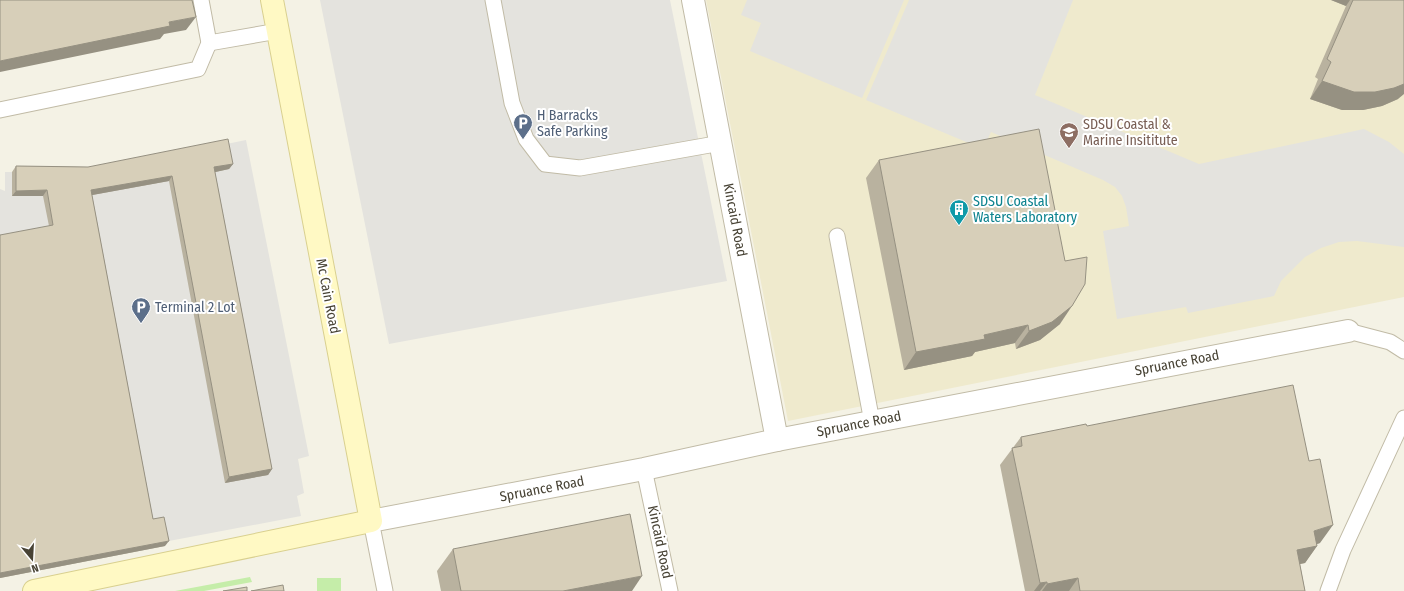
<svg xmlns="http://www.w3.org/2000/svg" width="1404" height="591" viewBox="0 0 1404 591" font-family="'Fira Sans Condensed',sans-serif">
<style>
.education{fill:#efeacd}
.green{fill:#c5eda9}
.parking{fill:#e4e3de}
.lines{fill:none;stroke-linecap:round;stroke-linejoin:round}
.lane-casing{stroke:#c1bba6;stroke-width:17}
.street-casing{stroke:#c1bba6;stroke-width:24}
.secondary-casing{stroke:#d9d08f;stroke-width:24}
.lane{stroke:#fff;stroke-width:15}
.street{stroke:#fff;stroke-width:22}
.secondary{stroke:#fff9c4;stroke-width:22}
.wall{fill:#b9b29f}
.shaded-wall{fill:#969182}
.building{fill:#d7cfb9;stroke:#969182}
.labels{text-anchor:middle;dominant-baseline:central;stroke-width:4;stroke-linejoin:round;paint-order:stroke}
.service-label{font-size:14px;fill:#4e5e75;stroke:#fff;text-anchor:start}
.education-label{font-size:14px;fill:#785e54;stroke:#fff;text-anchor:start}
.culture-label{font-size:14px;fill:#0d838f;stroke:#fff;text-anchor:start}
.street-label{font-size:14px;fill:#474234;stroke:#fff}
</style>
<rect width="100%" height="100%" fill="#f4f2e5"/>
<path class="education" d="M 706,0 L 1404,0 L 1404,297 L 788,421 Z"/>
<g class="green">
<path d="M 250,577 L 252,582 L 204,591 L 175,591 Z"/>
<rect x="317" y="578" width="24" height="13"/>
</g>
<g class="parking">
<path d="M 320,0 L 670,0 L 727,281 L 389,344 Z"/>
<path d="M 747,0 L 904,0 L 862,98 L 750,51 L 761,23 L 741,15 Z"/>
<path d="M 909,0 L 1073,0 L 1035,95 L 1199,164 L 1364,129 L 1389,142 L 1404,154 L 1404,247 L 1357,241 L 1339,242 L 1321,248 L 1305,257 L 1281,281 L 1274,296 L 1188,313 L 1186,307 L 1117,319 L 1103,231 L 1129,226 L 1126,207 L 1122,196 L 1115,187 L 1103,180 L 991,132 L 983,149 L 866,100 Z"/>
<path d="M 246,140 L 309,456 L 298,459 L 304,493 L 297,496 L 301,516 L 0,573 L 0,189 L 5,191 L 5,172 L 90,172 Z"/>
</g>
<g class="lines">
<defs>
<g id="lane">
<path d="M 493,0 L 512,103 L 526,139 L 545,164 L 580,168 L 721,143"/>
<path d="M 209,43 L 278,31"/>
<path d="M 0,110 L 198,69 L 209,43 L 201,0"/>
<path d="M 837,236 L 872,422"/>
<path d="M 1348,331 L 1390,342 L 1404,351"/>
<path d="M 644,469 L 670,591"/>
<path d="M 371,521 L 385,591"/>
<path d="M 1328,591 L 1343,550 L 1404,418"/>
</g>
<g id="street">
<path d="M 693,0 L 777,440"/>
<path d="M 371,521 L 644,469 L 777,440 L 1348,331"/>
</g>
<path id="secondary" d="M 34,591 L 371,521 L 272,0"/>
</defs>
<use href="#lane" class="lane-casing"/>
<use href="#street" class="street-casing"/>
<use href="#secondary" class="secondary-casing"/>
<use href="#lane" class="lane"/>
<use href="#street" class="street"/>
<use href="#secondary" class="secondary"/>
</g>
<g class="wall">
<path d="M 1331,0 L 1404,0 L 1398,99 L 1382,106 L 1363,110 L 1342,110 L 1310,99 L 1318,79 L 1315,77 L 1346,6 Z"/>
<path d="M 879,160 L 1060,324 L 1040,340 L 1016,349 L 1015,343 L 975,352 L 972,356 L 904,370 L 866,178 Z"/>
<path d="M 233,164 L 229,169 L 215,172 L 272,469 L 268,475 L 225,483 L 169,181 L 92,195 L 153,519 L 165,546 L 0,578 L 49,226 L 43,196 L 12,196 L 12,172 L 16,166 L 88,167 Z"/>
<path d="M 1087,426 L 1320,543 L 1317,544 L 1317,546 L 1305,563 L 1300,564 L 1305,591 L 1025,591 L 1000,465 L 1021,437 Z"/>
<path d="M 453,549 L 632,591 L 441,591 L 437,571 Z"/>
</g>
<g class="shaded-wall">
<path d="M 1331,0 L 1350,0 L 1346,6 Z"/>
<path d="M 196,17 L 186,30 L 164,34 L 160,39 L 0,72 L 0,61 L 169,22 Z"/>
<path d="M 1322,81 L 1404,84 L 1404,94 L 1398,99 L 1382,106 L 1363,110 L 1342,110 L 1310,99 Z"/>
<path d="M 233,164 L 229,169 L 211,173 L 214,167 Z"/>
<path d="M 172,176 L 169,181 L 87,196 L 91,190 Z"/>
<path d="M 47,190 L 43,196 L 12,196 L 16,191 Z"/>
<path d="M 1072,306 L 1060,324 L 1040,340 L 1016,349 L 1029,331 Z"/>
<path d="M 1028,325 L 1015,343 L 975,352 L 972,356 L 904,370 L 916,352 L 984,335 Z"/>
<path d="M 272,469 L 268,475 L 225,483 L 229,477 Z"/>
<path d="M 1333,525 L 1320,543 L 1304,548 L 1317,546 L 1305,563 L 1284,567 L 1297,550 L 1314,531 Z"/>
<path d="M 169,541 L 165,546 L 0,578 L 0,573 Z"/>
<path d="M 642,576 L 632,591 L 563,591 Z"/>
<path d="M 1078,578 L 1069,591 L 1042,591 L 1047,584 Z"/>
<path d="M 1047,582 L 1040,591 L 1034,591 L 1040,583 Z"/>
</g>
<g class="building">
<path d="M 0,0 L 192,0 L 196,17 L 169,22 L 170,26 L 0,61 Z"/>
<path d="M 1353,0 L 1404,0 L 1404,84 L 1394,88 L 1375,92 L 1354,92 L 1322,81 L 1331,62 L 1327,59 Z"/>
<path d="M 1039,129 L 1065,261 L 1087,257 L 1085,284 L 1072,306 L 1052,322 L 1029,331 L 1028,325 L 984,335 L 985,339 L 916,352 L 879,160 Z"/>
<path d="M 228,139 L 233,164 L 214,167 L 272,469 L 229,477 L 172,176 L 91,190 L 153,519 L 164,517 L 169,541 L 0,573 L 0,235 L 53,225 L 47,190 L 16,191 L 16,166 L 88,167 Z"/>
<path d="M 1293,385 L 1309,461 L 1320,459 L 1333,525 L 1314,531 L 1317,546 L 1297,550 L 1305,591 L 1080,591 L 1078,578 L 1047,584 L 1047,582 L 1040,583 L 1012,448 L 1022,446 L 1021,437 L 1086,424 L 1087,426 Z"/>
<path d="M 630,514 L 642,576 L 563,591 L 461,591 L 453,549 Z"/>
<path d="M 283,585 L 284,591 L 251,591 Z"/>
<path d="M 247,587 L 247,591 L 223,591 Z"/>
</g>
<defs>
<symbol id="parking-pin" viewBox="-11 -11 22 30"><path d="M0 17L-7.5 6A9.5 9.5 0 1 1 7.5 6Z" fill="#5c6f8a" stroke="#fff"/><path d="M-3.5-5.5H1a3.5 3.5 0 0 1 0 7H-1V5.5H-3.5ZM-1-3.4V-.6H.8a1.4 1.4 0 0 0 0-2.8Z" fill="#fff"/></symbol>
<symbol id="university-pin" viewBox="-11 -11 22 30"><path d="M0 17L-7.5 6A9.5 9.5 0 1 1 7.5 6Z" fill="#8d6e63" stroke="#fff"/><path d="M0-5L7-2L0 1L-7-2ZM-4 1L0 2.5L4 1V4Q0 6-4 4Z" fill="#fff"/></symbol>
<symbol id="building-pin" viewBox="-11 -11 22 30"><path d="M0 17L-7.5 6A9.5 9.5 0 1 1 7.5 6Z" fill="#0f9aa8" stroke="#fff"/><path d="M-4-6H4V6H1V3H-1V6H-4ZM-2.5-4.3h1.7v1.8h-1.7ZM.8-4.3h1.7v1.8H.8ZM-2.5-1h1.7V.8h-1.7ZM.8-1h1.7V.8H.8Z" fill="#fff"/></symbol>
</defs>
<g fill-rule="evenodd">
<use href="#parking-pin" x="512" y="112" width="22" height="30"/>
<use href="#university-pin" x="1058" y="121" width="22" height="30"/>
<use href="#building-pin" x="948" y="198" width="22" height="30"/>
<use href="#parking-pin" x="130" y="296" width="22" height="30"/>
</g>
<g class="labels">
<g class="service-label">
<text x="537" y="115">H Barracks<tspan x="537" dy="16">Safe Parking</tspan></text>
<text x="155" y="307">Terminal 2 Lot</text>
</g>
<g class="education-label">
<text x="1083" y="124">SDSU Coastal &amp;<tspan x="1083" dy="16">Marine Insititute</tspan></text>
</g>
<g class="culture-label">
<text x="973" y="201">SDSU Coastal<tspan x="973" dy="16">Waters Laboratory</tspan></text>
</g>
<g class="street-label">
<text transform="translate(735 220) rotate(79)">Kincaid Road</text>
<text transform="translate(328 296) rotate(79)">Mc Cain Road</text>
<text transform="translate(1177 363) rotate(-11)">Spruance Road</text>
<text transform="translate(859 424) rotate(-11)">Spruance Road</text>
<text transform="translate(542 489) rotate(-11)">Spruance Road</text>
<text transform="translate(660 542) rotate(78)">Kincaid Road</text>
</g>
</g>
<g transform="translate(32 559) rotate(162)" stroke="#ffffff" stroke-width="3" paint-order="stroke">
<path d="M0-3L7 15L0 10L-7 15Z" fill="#474234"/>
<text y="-6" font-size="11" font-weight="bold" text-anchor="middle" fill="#474234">N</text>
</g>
</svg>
